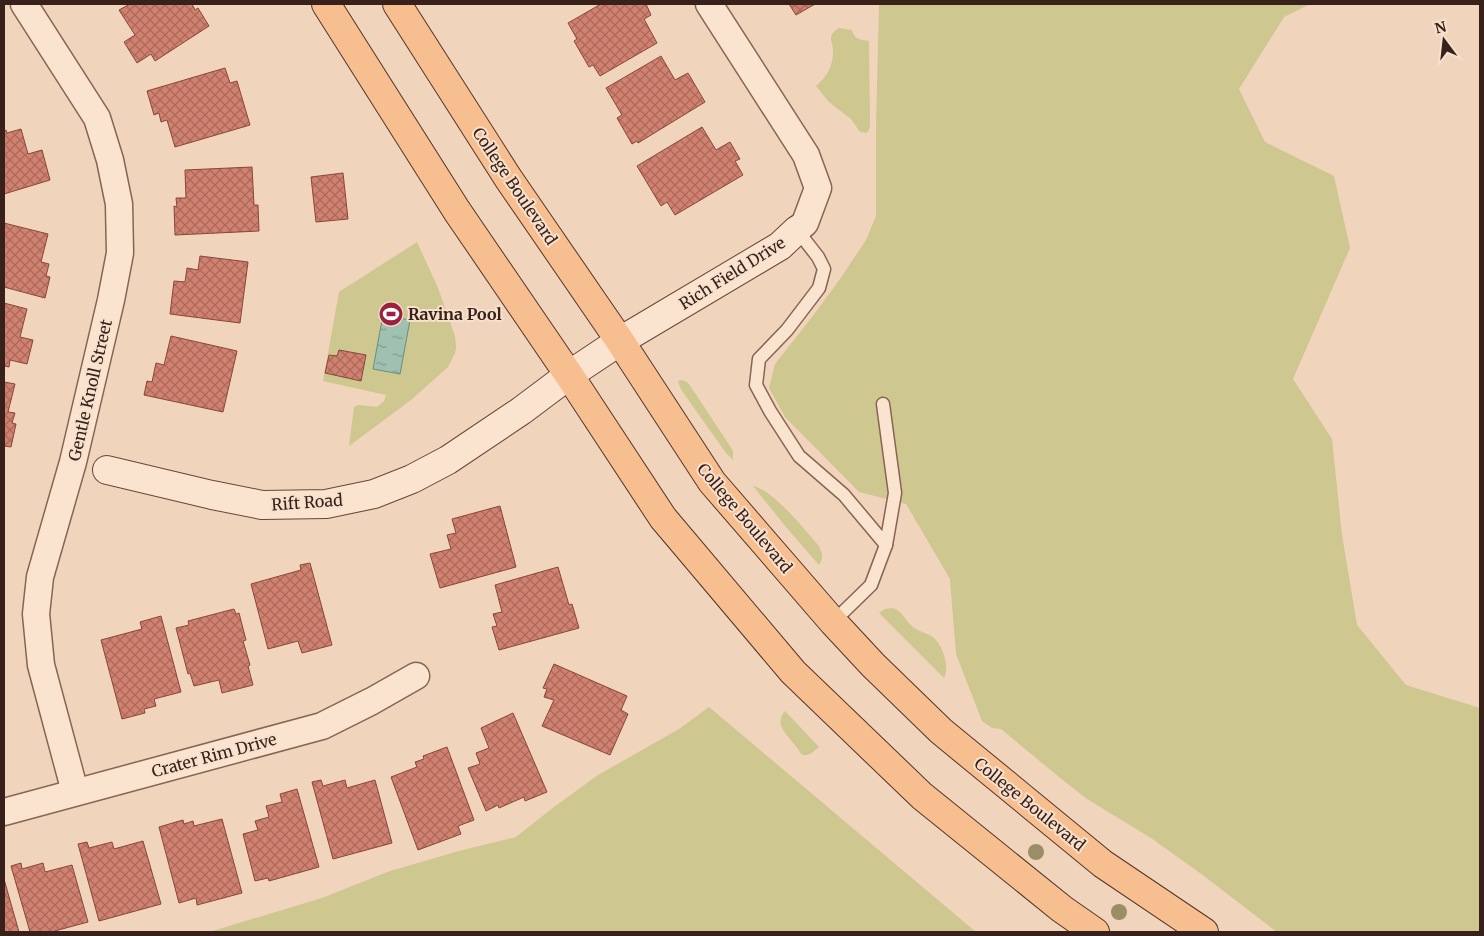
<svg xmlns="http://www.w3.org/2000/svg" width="1484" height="936" viewBox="0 0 1484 936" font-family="Merriweather,serif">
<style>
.green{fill:#cec78f}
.water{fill:url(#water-ripples);stroke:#678f7c}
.building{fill:url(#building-cross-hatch);stroke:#894639}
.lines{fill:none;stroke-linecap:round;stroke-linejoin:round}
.lane-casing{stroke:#886454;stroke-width:15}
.street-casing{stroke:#886454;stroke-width:29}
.secondary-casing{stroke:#6a4538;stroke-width:30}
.primary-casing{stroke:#553429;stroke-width:30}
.lane{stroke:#fbe4cf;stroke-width:12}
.street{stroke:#fbe4cf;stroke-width:26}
.secondary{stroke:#fbe4cf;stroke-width:28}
.primary{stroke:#f7bf90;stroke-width:28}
.tree{fill:#9a8e66}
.labels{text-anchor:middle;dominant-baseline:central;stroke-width:4;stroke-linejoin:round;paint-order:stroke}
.street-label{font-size:16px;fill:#37211a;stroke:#f7e0cc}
.poi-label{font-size:16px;font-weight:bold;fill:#37211a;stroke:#f7e0cc;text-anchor:start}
</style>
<defs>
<pattern id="water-ripples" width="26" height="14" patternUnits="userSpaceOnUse" patternTransform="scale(1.25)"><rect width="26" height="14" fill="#a0c1b0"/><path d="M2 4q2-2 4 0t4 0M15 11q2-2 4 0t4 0" fill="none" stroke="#839c8e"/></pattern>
<pattern id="building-cross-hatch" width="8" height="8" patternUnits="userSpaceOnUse" patternTransform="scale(1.25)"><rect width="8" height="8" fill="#d1816f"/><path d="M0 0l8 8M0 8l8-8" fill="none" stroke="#aa695a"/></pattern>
</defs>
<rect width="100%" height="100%" fill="#f0d4bc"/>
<g class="green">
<path d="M 879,4 L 1310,4 L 1284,17 L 1239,89 L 1265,142 L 1334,176 L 1350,248 L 1293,379 L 1332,439 L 1342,535 L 1357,625 L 1406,685 L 1480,708 L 1480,932 L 1277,932 L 1204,876 L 1151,838 L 1087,799 L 1059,777 L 1001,729 L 992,728 L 982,721 L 956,654 L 950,579 L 906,504 L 859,492 L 785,417 L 769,388 L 775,364 L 812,317 L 840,279 L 866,240 L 876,216 L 876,128 Z"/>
<path d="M 839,28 L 852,30 C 854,39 861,40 869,41 L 870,125 L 869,130 L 866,133 L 860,132 L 851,119 L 829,102 L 816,86 C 826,78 833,66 833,53 C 834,41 825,37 839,28 Z"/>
<path d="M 417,242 L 438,288 L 455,336 L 456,348 L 455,353 L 448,367 L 411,400 L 349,446 L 354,407 L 358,405 L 377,407 L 384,401 L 386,395 L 323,381 L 339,292 Z"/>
<path d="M 680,380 L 685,381 L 689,384 L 730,446 L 733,451 L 733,460 L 726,453 L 682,391 L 678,382 Z"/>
<path d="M 753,486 C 773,490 805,530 819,546 C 822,553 824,558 819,565 L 786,527 Z"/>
<path d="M 893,608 C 903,611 905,621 913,627 C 919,632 928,633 934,638 C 943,646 950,668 944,678 L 879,613 L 885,609 Z"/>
<path d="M 709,707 L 976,932 L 209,932 L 322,898 L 390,871 L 459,851 L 516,837 L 554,807 L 598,775 L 679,729 Z"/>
<path d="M 785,711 L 819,747 C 814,751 808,758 801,754 C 799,751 797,747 794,744 C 786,733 774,724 785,711 Z"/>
</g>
<path class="water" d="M 383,315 L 410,320 L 400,374 L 373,369 Z"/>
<g class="building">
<path d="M 130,4 L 192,4 L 195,10 L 198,8 L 209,26 L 155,61 L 151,54 L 137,63 L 124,42 L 135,35 L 119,10 Z"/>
<path d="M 601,4 L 647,4 L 646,4 L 651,15 L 644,19 L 657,43 L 600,76 L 593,65 L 589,67 L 574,41 L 577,39 L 568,23 Z"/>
<path d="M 789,4 L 815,4 L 796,15 Z"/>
<path d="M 661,56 L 675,80 L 688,73 L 705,102 L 638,143 L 637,141 L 632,144 L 617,118 L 622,115 L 606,88 Z"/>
<path d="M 225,68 L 230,83 L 237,81 L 250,125 L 175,147 L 167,120 L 161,122 L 159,113 L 154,115 L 147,91 Z"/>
<path d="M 702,127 L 716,150 L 730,142 L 740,159 L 735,161 L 743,175 L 675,215 L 667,202 L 661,206 L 637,166 Z"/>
<path d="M 21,129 L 28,154 L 42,150 L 50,180 L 4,194 L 4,131 L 6,130 L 7,133 Z"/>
<path d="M 252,167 L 254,205 L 258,205 L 259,231 L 175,235 L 174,206 L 177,207 L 176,198 L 186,198 L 185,170 Z"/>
<path d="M 343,173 L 348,219 L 316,222 L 311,177 Z"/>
<path d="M 4,223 L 48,234 L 41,262 L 49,264 L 46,276 L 50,277 L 45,298 L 4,287 Z"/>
<path d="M 200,256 L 248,262 L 240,323 L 170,314 L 174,281 L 185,282 L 187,268 L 198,270 Z"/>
<path d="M 4,303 L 27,309 L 20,337 L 33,340 L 27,364 L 10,360 L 9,367 L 4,366 Z"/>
<path d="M 171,336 L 237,351 L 223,412 L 144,395 L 147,381 L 152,382 L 156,363 L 164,365 Z"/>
<path d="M 339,350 L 366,355 L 361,381 L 325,373 L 329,355 L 337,356 Z"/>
<path d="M 4,382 L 15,384 L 8,412 L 15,413 L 12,423 L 16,424 L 11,447 L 4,446 Z"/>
<path d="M 500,506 L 516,567 L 440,588 L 430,554 L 451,549 L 447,535 L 456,533 L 452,519 Z"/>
<path d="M 310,563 L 332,645 L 302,653 L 298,641 L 268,649 L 251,584 L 301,570 L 300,565 Z"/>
<path d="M 558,567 L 569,605 L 572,604 L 579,628 L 499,650 L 492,627 L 497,626 L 493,614 L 502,612 L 495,585 Z"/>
<path d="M 234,609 L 236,614 L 239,613 L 246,640 L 243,641 L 250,665 L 248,666 L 253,685 L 222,693 L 219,680 L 194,686 L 190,673 L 188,674 L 176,628 L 189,625 L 188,621 Z"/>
<path d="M 161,616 L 181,692 L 154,699 L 156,706 L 144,709 L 145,713 L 122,719 L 101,640 L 142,629 L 140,622 Z"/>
<path d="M 554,664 L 627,696 L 621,710 L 628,714 L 610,755 L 542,726 L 554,700 L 544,697 L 547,689 L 543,688 Z"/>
<path d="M 513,713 L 547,792 L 525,801 L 524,797 L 499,808 L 498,805 L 486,811 L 468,768 L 480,764 L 476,753 L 489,748 L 481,728 Z"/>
<path d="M 447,747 L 474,820 L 458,826 L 461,834 L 418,850 L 391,777 L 417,767 L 415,762 L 424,759 L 423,756 Z"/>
<path d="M 321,780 L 323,786 L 345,780 L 347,788 L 375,780 L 392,843 L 333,859 L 312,782 Z"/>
<path d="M 297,789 L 319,867 L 269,881 L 268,878 L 255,881 L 243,834 L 258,830 L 255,821 L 269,817 L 266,806 L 282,802 L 280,794 Z"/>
<path d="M 222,819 L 242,893 L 197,905 L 196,898 L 179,903 L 159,827 L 183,820 L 184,824 L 193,821 L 194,826 Z"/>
<path d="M 143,841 L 161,904 L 99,921 L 78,844 L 87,842 L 89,848 L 112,842 L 114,849 Z"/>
<path d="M 21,863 L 22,869 L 43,863 L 45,872 L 72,865 L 88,922 L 51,932 L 30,932 L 11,866 Z"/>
<path d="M 4,879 L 19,932 L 4,932 Z"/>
</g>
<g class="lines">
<defs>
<g id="lane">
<path d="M 797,230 L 818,257 L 824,269 L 819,288 L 787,330 L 759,359 L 756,385 L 770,411 L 799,456 L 844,495 L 886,545 L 871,585 L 833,622"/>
<path d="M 883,404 L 895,493 L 886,545"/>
</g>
<g id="street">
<path d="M 24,4 L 97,118 L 110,160 L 119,204 L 120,253 L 111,300 L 73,462 L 40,577 L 36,614 L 41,665 L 75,792"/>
<path d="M 709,4 L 806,155 L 818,188 L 805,223 L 797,230"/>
<path d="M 4,812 L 322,726 L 372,701 L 416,676"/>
</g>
<path id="secondary" d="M 107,470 L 212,495 L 262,505 L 326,504 L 374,494 L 412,479 L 448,460 L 521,411 L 569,375 L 620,341 L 780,246 L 797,230"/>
<g id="primary">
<path d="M 326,4 L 457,211 L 569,375 L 663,518 L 793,672 L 922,796 L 1062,909 L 1095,932"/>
<path d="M 397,4 L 508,178 L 620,341 L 712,482 L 833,622 L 873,665 L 941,731 L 1103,864 L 1204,932"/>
</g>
</defs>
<use href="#lane" class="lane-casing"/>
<use href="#street" class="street-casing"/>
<use href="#secondary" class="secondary-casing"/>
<use href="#primary" class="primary-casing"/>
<use href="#lane" class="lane"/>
<use href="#street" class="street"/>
<use href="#secondary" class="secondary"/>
<use href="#primary" class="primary"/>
</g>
<g class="tree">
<circle cx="1036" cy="852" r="8"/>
<circle cx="1119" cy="912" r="8"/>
</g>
<defs>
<symbol id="stadium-disc" viewBox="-11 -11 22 22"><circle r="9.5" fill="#9b213e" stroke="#f7e0cc"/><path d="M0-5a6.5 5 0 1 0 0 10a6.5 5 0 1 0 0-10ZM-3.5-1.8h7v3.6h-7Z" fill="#fff"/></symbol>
</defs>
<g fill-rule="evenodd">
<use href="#stadium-disc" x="377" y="300" width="28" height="28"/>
</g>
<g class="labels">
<g class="street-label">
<text transform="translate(515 186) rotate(56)">College Boulevard</text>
<text transform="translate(732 273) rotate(-32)">Rich Field Drive</text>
<text transform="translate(90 390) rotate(-77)">Gentle Knoll Street</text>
<text transform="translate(307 502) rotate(-4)">Rift Road</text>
<text transform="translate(745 518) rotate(50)">College Boulevard</text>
<text transform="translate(214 755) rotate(-15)">Crater Rim Drive</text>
<text transform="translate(1030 804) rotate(39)">College Boulevard</text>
</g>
<g class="poi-label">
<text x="408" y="314">Ravina Pool</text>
</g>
</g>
<rect width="1484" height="936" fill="none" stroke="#37211a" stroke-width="10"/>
<g transform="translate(1444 40) rotate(345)" stroke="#f7e0cc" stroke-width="4" paint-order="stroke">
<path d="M0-4L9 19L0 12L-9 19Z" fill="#37211a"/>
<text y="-8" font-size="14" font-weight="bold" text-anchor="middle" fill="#37211a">N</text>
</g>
</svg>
